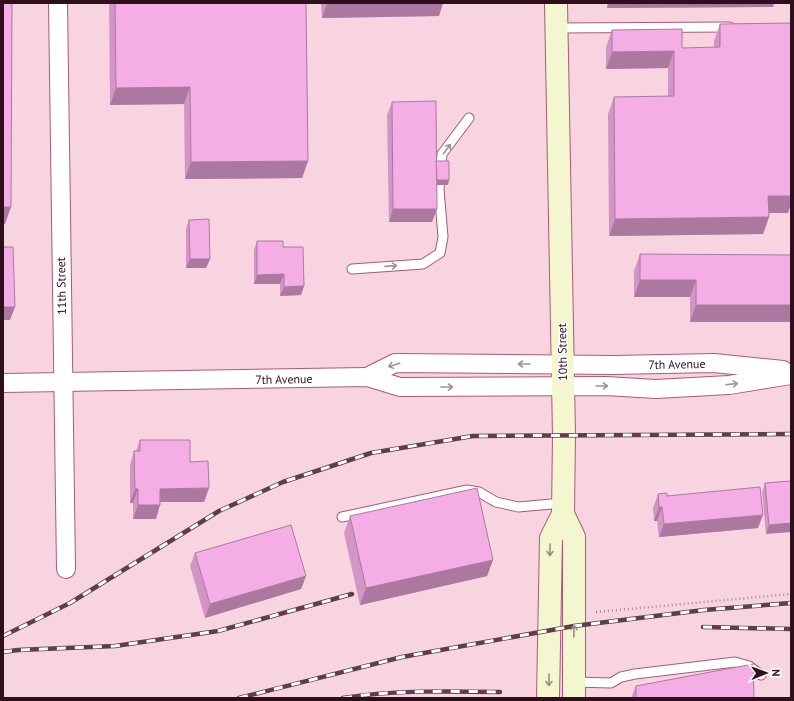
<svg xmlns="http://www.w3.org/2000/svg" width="794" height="701" viewBox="0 0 794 701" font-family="'PT Sans',sans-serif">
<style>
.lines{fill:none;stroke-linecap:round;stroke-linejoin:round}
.lane-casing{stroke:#a85a7b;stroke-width:11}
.street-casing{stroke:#a85a7b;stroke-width:20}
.secondary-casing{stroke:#a85a7b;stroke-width:24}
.path{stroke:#ab8896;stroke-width:2.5;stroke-dasharray:1 3;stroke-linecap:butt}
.lane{stroke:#fff;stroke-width:9}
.street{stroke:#fff;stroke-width:18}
.secondary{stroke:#f3f6cf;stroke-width:22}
.rail-casing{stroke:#5f3e4c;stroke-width:4.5}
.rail{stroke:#fff;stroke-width:3;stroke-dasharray:9;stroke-linecap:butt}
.wall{fill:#d295c5}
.shaded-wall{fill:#ab79a0}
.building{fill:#f4ade5;stroke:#ab79a0}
.oneway{stroke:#a19399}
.oneway2{stroke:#9b8e7f}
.labels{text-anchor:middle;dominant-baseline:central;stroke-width:3;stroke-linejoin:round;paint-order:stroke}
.street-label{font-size:12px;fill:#2f0f1d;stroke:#fff}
</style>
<rect width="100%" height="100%" fill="#f8d4e1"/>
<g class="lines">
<defs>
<g id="lane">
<path d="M 557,28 L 730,27"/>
<path d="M 352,269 L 423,264 L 440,253 L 443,237 L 439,189 L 442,154 L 469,118"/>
<path d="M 342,517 L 467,490 L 479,492 L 496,502 L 518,507 L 563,503"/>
<path d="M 574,682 L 611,683 L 621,677 L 635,674 L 735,662 L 749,666 L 761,675"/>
</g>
<g id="street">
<path d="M 58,3 L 66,569"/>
<path d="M 367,377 L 395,363 L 614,365 L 714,363 L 783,370"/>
<path d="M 3,383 L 367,377 L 400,387 L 606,386 L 656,389 L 729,385 L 791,375"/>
</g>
<g id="secondary">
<path d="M 556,3 L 564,435 L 563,514 L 574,537 L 574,698"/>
<path d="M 548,698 L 551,538 L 563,514"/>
</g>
</defs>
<use href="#lane" class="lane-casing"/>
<use href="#street" class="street-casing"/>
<use href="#secondary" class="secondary-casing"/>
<path class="path" d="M 596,612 L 791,594"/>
<use href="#lane" class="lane"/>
<use href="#street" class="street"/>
<use href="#secondary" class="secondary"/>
<defs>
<g id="rail">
<path d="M 703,627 L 791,629"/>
<path d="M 3,636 L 70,603 L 219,511 L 283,482 L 371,453 L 473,436 L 791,434"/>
<path d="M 3,652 L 18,650 L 115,646 L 218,631 L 352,594"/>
<path d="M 239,698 L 402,657 L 574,626 L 704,610 L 791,603"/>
<path d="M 343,698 C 394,690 448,691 500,692"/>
</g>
</defs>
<use href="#rail" class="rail-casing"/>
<use href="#rail" class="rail"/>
</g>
<g class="wall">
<path d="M 109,3 L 306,3 L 308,161 L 302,178 L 185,179 L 184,104 L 110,105 Z"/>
<path d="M 321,3 L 443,3 L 439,16 L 322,18 Z"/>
<path d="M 607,3 L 774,3 L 773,7 L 607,8 Z"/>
<path d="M 791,23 L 791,204 L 788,213 L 769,213 L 769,217 L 763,234 L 609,236 L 608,114 L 614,97 L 668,97 L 668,68 L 606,69 L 606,47 L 612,30 L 682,48 L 714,48 L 714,41 L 720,24 Z"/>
<path d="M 392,102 L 436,161 L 449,180 L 448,185 L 437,185 L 432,222 L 389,222 L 387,115 Z"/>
<path d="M 189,220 L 210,259 L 206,268 L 186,268 L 186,229 Z"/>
<path d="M 257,241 L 283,247 L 304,286 L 301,295 L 280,296 L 280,284 L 254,284 L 254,250 Z"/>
<path d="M 640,254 L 791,255 L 791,322 L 690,322 L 690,297 L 634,297 L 634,271 Z"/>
<path d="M 140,440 L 190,462 L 209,488 L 204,502 L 160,502 L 156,519 L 133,519 L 133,503 L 130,503 L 130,465 L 134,451 L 136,451 Z"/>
<path d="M 791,481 L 766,534 L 762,492 L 765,483 Z"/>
<path d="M 658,494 L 667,496 L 758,528 L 659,537 L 657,521 L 654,521 L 653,508 Z"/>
<path d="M 350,516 L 493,560 L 487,576 L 360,605 L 344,533 Z"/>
<path d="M 195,553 L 306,576 L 301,589 L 205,618 L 190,566 Z"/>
<path d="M 636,686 L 754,698 L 631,698 Z"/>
</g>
<g class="shaded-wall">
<path d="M 327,3 L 443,3 L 439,16 L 322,18 Z"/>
<path d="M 609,3 L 774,3 L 773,7 L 607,8 Z"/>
<path d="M 674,51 L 668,68 L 606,69 L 612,52 Z"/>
<path d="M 190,87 L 184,104 L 110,105 L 116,88 Z"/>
<path d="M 308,161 L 302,178 L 185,179 L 191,162 Z"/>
<path d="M 434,180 L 449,180 L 448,185 L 432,185 Z"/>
<path d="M 768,196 L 791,196 L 791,204 L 788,213 L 762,213 Z"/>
<path d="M 3,207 L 11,207 L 5,224 L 3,224 Z"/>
<path d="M 393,209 L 437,209 L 432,222 L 389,222 Z"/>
<path d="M 769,217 L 763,234 L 609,236 L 615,219 Z"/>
<path d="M 190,259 L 210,259 L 206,268 L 186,268 Z"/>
<path d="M 284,274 L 280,284 L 254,284 L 257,275 Z"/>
<path d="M 640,280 L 696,280 L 690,297 L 634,297 Z"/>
<path d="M 304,286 L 301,295 L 280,296 L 284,287 Z"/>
<path d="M 696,305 L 791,305 L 791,322 L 690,322 Z"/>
<path d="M 3,307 L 15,307 L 10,320 L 3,320 Z"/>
<path d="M 209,488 L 204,502 L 155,502 L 160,489 Z"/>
<path d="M 135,489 L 138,489 L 133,503 L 130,503 Z"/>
<path d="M 138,505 L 160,505 L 156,519 L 133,519 Z"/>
<path d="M 659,507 L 662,507 L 657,521 L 654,521 Z"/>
<path d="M 763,515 L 758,528 L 659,537 L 664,524 Z"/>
<path d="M 791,523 L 791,532 L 766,534 L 769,525 Z"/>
<path d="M 493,560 L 487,576 L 360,605 L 366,588 Z"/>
<path d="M 306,576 L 301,589 L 205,618 L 210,604 Z"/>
</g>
<g class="building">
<path d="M 3,3 L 12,3 L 11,207 L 3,207 Z"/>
<path d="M 115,3 L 306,3 L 308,161 L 191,162 L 190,87 L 116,88 Z"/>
<path d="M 791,23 L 791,196 L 768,196 L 769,217 L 615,219 L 614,97 L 674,96 L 674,51 L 612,52 L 612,30 L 682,29 L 682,48 L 720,47 L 720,24 Z"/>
<path d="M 436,101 L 437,209 L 393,209 L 392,102 Z"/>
<path d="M 436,161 L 449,161 L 449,180 L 437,180 Z"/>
<path d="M 209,219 L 210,259 L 190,259 L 189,220 Z"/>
<path d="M 257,241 L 283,241 L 283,247 L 303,247 L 304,286 L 284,287 L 284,274 L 257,275 Z"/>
<path d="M 3,247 L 13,247 L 15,307 L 3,307 Z"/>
<path d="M 640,254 L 791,255 L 791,305 L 696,305 L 696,280 L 640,280 Z"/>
<path d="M 140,440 L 190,440 L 190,462 L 208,461 L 209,488 L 160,489 L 160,505 L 138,505 L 138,489 L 135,489 L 134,451 L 140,451 Z"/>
<path d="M 791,481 L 791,523 L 769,525 L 765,483 Z"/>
<path d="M 760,487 L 763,515 L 664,524 L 662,507 L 659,507 L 658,494 L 667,493 L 667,496 Z"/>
<path d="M 477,488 L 493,560 L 366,588 L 350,516 Z"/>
<path d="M 291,525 L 306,576 L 210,604 L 195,553 Z"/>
<path d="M 753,664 L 754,698 L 636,698 L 636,686 Z"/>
</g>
<defs><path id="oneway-shaft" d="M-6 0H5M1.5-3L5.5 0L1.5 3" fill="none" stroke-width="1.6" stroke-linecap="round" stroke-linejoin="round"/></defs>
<g class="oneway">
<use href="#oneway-shaft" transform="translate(447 149) rotate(-53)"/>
<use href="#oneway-shaft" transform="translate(391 266) rotate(-4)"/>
<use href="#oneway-shaft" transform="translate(524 364) rotate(-180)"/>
<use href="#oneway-shaft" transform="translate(394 365) rotate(163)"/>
<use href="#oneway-shaft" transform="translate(732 384) rotate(-7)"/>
<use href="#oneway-shaft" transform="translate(602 386)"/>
<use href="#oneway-shaft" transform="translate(447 387)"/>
</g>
<g class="oneway2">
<use href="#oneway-shaft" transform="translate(550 550) rotate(91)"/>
<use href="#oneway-shaft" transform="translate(574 631) rotate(-88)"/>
<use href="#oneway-shaft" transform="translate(549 680) rotate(91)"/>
</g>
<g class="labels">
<g class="street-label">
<text transform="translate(61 286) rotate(-91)">11th Street</text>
<text transform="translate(562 352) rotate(-91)">10th Street</text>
<text transform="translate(677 364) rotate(-1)">7th Avenue</text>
<text transform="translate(284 379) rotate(-1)">7th Avenue</text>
</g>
</g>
<rect width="794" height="701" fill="none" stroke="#2f0f1d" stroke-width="8"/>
<g transform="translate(766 673) rotate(89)" stroke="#ffffff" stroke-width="3" paint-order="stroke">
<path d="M0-3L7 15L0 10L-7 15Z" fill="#2f0f1d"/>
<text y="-6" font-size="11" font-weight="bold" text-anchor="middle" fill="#2f0f1d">N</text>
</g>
</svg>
